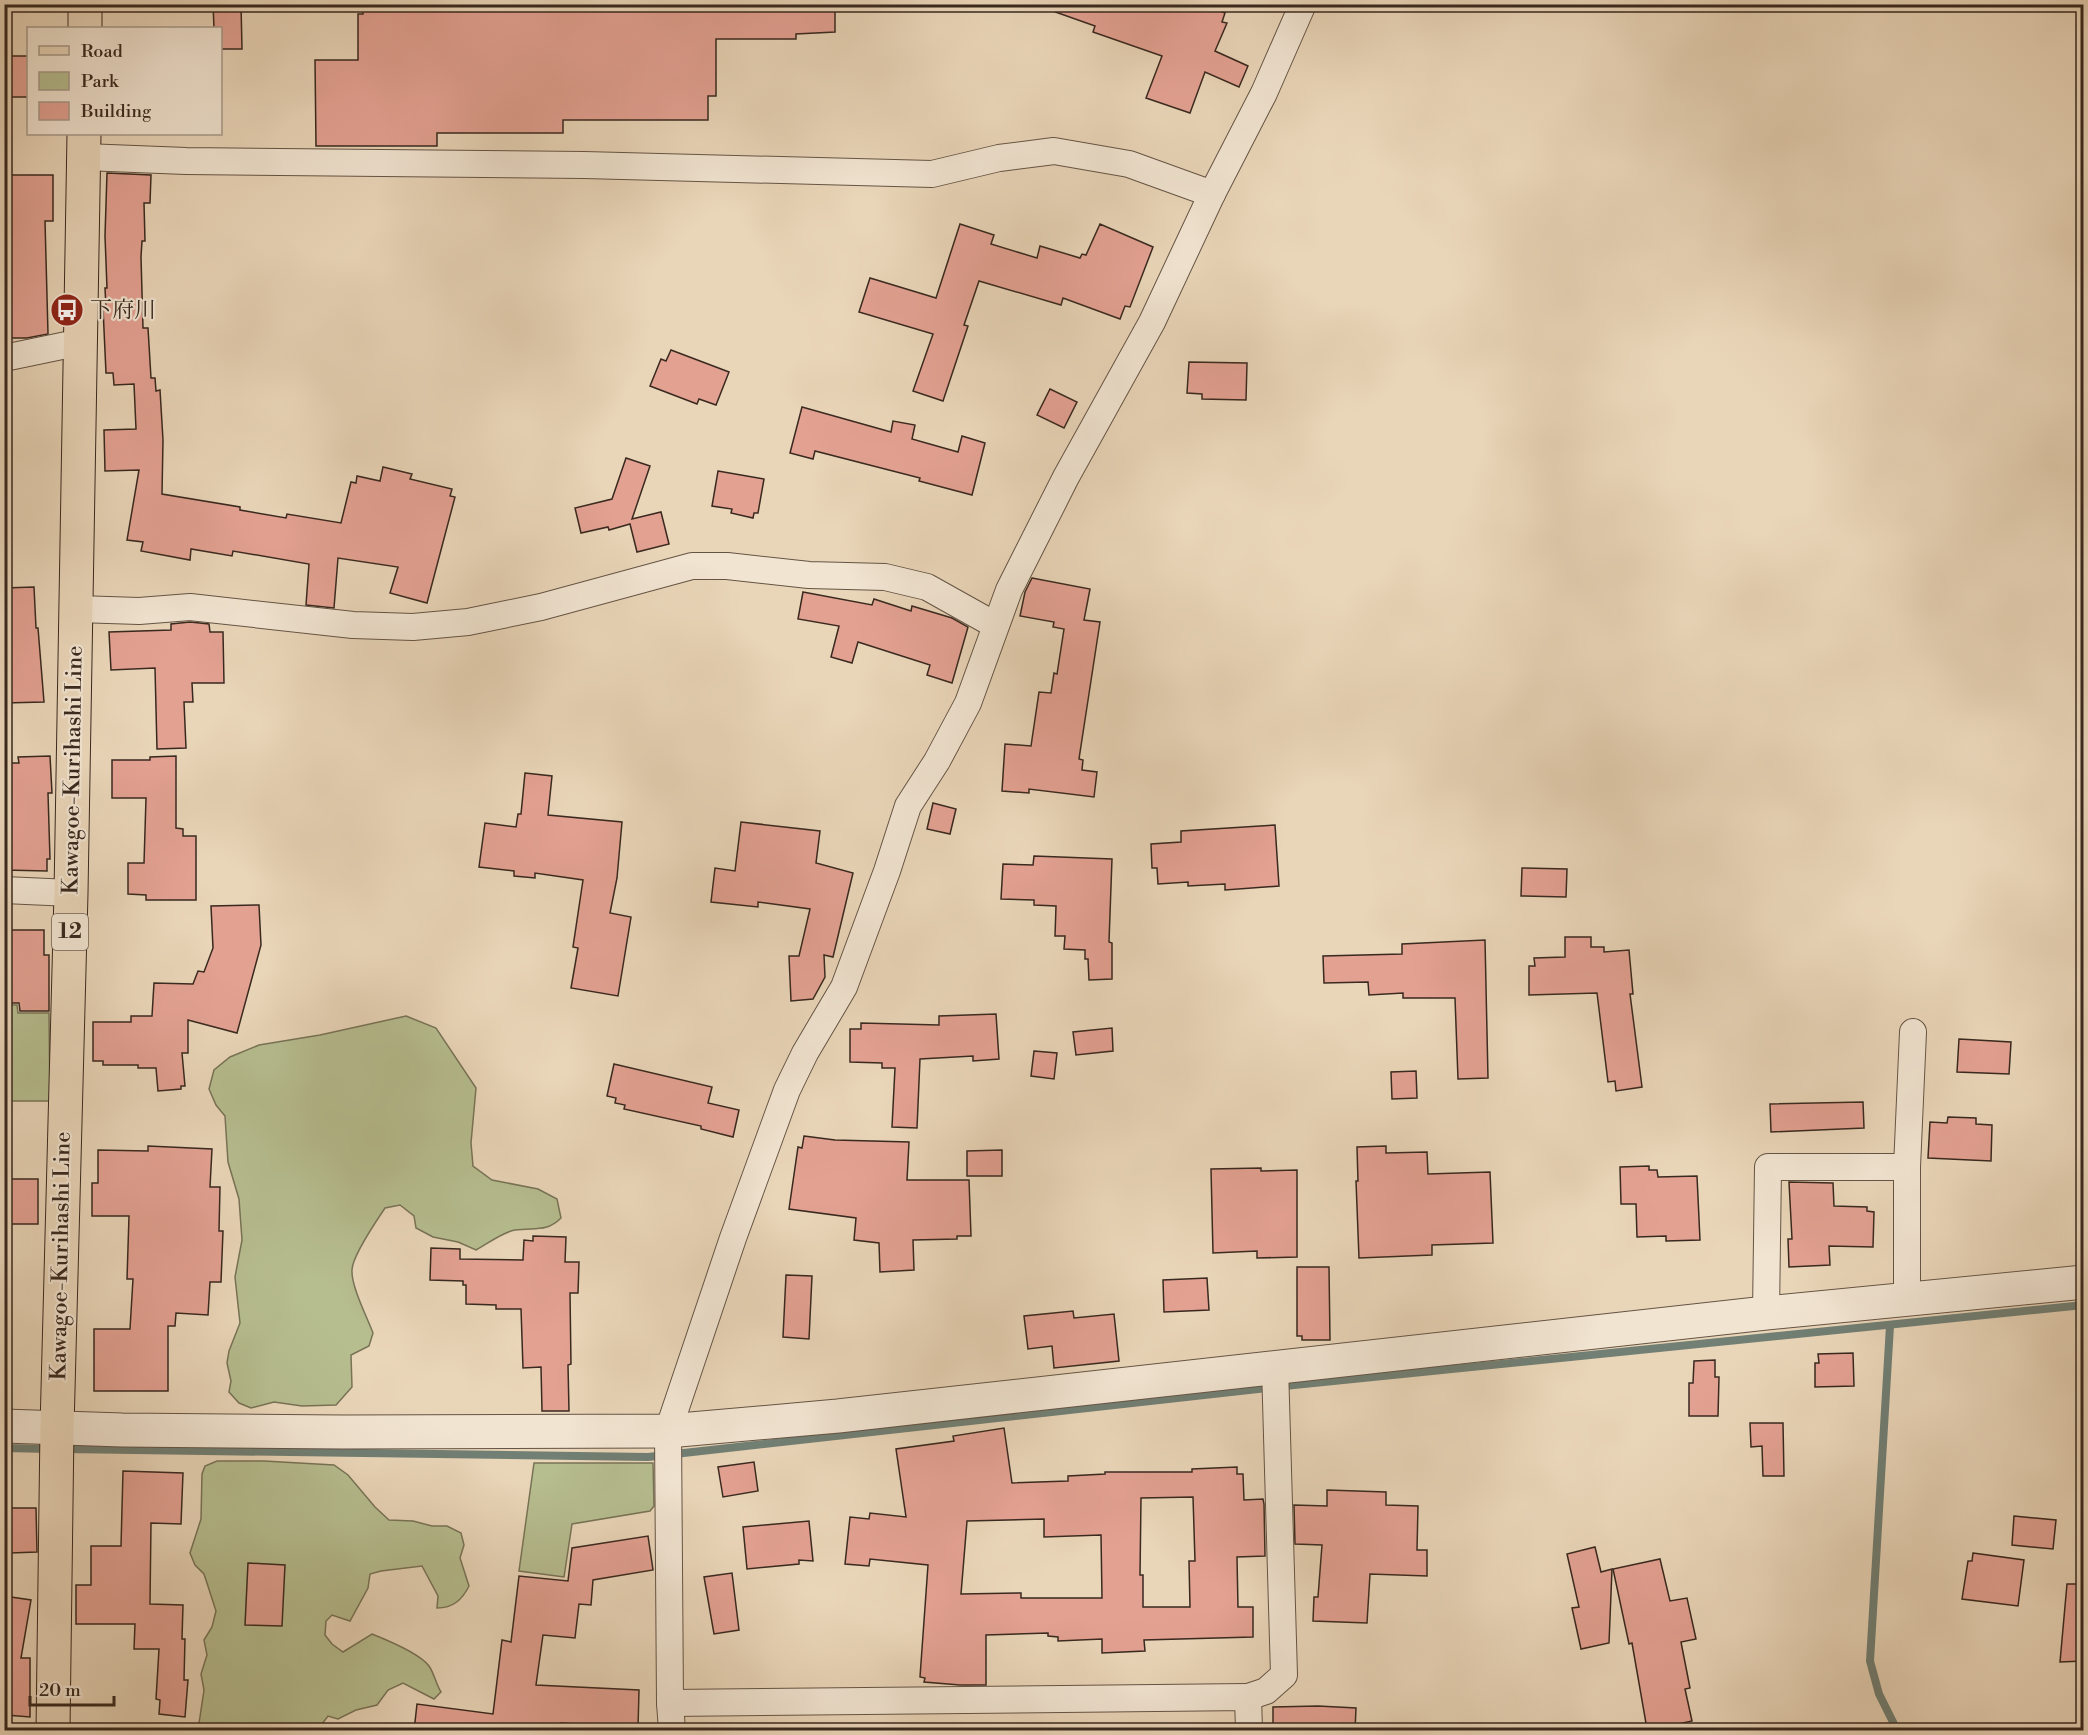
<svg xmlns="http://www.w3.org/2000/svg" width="2088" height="1735" viewBox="0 0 2088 1735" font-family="'Libre Bodoni','Noto Serif JP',serif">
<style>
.green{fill:#b6bd8f;stroke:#787357;stroke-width:1.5}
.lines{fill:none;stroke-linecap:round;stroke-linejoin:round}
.stream{stroke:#717f74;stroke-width:8}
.building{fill:#e3a192;stroke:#39291f;stroke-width:1.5;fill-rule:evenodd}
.minor-casing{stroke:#655445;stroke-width:28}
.tertiary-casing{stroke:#655445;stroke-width:35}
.primary-casing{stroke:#39291f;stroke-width:35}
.minor{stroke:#f1e4d1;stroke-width:26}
.tertiary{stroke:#f1e4d1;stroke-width:33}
.primary{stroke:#e9d5b8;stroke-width:33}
.labels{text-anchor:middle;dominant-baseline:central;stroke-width:4.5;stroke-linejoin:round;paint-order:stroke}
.shield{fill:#f1e4d1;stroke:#706154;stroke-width:1.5}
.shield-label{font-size:21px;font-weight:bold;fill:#39291f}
.poi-label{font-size:22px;fill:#39291f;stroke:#f1e4d1;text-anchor:start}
.street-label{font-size:22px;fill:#39291f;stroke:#f1e4d1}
</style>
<rect width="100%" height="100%" fill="#e9d5b8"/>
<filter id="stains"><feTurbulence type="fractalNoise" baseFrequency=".00333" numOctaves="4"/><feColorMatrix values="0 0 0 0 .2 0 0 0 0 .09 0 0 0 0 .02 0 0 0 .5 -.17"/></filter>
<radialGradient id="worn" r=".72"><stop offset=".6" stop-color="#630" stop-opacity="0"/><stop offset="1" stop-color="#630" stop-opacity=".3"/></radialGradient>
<g class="green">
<path d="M 4,1005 L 17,1005 L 18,1013 L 49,1013 L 50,1101 L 5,1101 Z"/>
<path d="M 406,1016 L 436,1028 L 476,1088 L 471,1143 L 473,1166 L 492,1180 L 538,1189 L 557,1199 L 561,1218 C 546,1233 534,1227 515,1230 C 503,1232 487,1244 476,1250 L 458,1242 L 433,1237 L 416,1228 L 414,1216 L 400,1205 L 385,1208 C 377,1220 352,1256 352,1270 C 351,1286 367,1317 373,1333 L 369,1346 L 351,1355 L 352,1387 L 336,1405 L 302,1406 L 274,1402 L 251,1408 L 239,1403 L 229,1392 L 231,1381 L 227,1363 L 229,1351 L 240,1323 L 235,1277 L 242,1240 L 239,1199 L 228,1162 L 225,1116 L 216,1105 L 209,1089 L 214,1070 L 230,1057 L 259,1045 L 320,1035 Z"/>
<path d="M 217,1461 L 264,1461 L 334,1465 L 348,1475 L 375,1507 L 389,1520 L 413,1521 L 432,1526 L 447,1526 L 461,1533 L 464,1545 L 460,1558 L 469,1586 C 462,1600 453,1608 437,1608 L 438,1596 L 422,1566 L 381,1571 L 370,1574 L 368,1588 L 350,1621 L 332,1615 L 326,1621 L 325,1635 L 332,1644 L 343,1652 L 372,1634 C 387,1640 420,1654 429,1666 C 434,1673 436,1684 441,1692 L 434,1699 L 403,1683 L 388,1690 L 377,1705 L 356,1710 L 338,1719 L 328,1716 L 322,1724 L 323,1730 L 198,1730 L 204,1690 L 201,1674 L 207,1655 L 204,1640 L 212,1627 L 216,1611 L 204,1574 L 195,1565 L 190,1553 L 201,1519 L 202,1474 L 205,1466 Z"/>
<path d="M 534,1463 L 653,1463 L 654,1506 L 650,1511 L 572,1524 L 564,1577 L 519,1571 Z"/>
</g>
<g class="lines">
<g class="stream">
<path d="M 1890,1326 L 1870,1661 L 1879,1694 L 1897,1730"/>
<path d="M 4,1448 L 51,1449"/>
<path d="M 64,1449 L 648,1457 L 1294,1385 L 2084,1305"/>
</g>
</g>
<g class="building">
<path d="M 213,4 L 241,4 L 242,49 L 220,49 L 220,28 L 214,28 Z"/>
<path d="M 363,4 L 835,4 L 835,32 L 796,34 L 796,39 L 716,39 L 716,96 L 708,96 L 708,120 L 563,120 L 563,133 L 437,133 L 437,146 L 316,146 L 315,60 L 358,60 L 358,14 L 363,14 Z"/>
<path d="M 1044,4 L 1203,4 L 1225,13 L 1222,22 L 1227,23 L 1215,51 L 1248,66 L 1239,87 L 1205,72 L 1190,113 L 1146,98 L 1162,56 L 1093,32 L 1095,26 L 1044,8 Z"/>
<rect x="4" y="56" width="24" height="41"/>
<path d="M 107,173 L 151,175 L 150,203 L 144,203 L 145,241 L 142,241 L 141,257 L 143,328 L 148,328 L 151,378 L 155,378 L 156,391 L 160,390 L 163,440 L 162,494 L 240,507 L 240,510 L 286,518 L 287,514 L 341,523 L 351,482 L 356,483 L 357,476 L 380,481 L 383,467 L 412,474 L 410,479 L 452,489 L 450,496 L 455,497 L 427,603 L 390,593 L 398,567 L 338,558 L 334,608 L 306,605 L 309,564 L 233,551 L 232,556 L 191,549 L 190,560 L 141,551 L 143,542 L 127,540 L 139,470 L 105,471 L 104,430 L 136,429 L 134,384 L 114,385 L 113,373 L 106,373 L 103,308 L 106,308 L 105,288 L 107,288 L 105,236 Z"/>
<path d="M 4,175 L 53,175 L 53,221 L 45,221 L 48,334 L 27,338 L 4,338 Z"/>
<path d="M 960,224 L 994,235 L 991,244 L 1037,258 L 1040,246 L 1080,258 L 1082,254 L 1086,255 L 1100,224 L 1153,247 L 1130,307 L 1125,306 L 1120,319 L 1063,298 L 1061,305 L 979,281 L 964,325 L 968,326 L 943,401 L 913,391 L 933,334 L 859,312 L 870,278 L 936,298 Z"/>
<path d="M 671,350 L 729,372 L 716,405 L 699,399 L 697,404 L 650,386 L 661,359 L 666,361 Z"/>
<path d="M 1189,362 L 1247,363 L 1246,400 L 1202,399 L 1202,394 L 1187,393 Z"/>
<path d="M 1050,389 L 1077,402 L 1064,428 L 1037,415 Z"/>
<path d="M 802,407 L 891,432 L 893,421 L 915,425 L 912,439 L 958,452 L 962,436 L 985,443 L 972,495 L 919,481 L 920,478 L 815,451 L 813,459 L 790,453 Z"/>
<path d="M 626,458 L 650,466 L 632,519 L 661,512 L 669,544 L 637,552 L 630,524 L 609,530 L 608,527 L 581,533 L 575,508 L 612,499 Z"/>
<path d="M 718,471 L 764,479 L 758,513 L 754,513 L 753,518 L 731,513 L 732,509 L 712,506 Z"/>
<path d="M 1032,578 L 1090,589 L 1084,620 L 1100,622 L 1079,759 L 1083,760 L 1082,770 L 1097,772 L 1094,797 L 1029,789 L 1029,793 L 1002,791 L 1005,744 L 1031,746 L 1039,692 L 1051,693 L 1054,673 L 1057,674 L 1064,629 L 1053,627 L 1054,622 L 1020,616 L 1025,592 Z"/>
<path d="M 34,587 L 36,628 L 38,628 L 44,702 L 4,703 L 4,588 Z"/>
<path d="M 803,592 L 872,605 L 874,599 L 911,611 L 912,606 L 952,618 L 968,627 L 952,683 L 927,675 L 930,665 L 858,642 L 852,663 L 831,657 L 839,626 L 798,619 Z"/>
<path d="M 190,622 L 209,624 L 210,632 L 223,632 L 224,683 L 192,683 L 193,702 L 184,702 L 186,748 L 157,749 L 155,668 L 111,670 L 109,632 L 171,630 L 171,624 Z"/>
<path d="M 50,756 L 52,793 L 48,793 L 50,859 L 47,859 L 47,871 L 4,870 L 4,763 L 19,763 L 18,757 Z"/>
<path d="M 176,756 L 176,828 L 183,829 L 183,836 L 196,836 L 196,900 L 146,900 L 146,895 L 128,894 L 128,863 L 144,863 L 146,798 L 112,798 L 112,760 L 150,760 L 150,757 Z"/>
<path d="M 525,773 L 552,776 L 548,815 L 622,822 L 617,878 L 610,913 L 631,917 L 618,996 L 571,988 L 578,948 L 573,947 L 583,880 L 535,873 L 535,878 L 514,876 L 514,871 L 479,867 L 485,823 L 516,827 L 518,814 L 521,814 Z"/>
<path d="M 933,803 L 956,809 L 950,834 L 927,829 Z"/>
<path d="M 741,822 L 820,831 L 816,863 L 853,873 L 833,957 L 824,955 L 825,977 L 813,999 L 791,1001 L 789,956 L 799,956 L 810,909 L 758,902 L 758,907 L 711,902 L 715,868 L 735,871 Z"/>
<path d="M 1275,825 L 1279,886 L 1225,890 L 1225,884 L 1188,886 L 1188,882 L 1158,884 L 1157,868 L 1152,868 L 1151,844 L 1181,842 L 1181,831 Z"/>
<path d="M 1034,856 L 1112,859 L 1109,942 L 1112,943 L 1112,979 L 1089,980 L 1088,959 L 1085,959 L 1085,950 L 1064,949 L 1065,936 L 1055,936 L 1056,906 L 1034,905 L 1034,900 L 1001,899 L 1003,864 L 1033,865 Z"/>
<path d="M 1522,868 L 1567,869 L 1566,897 L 1521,896 Z"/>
<path d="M 259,905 L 261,945 L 237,1033 L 188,1020 L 188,1053 L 182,1053 L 185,1086 L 181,1086 L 181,1089 L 158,1091 L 156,1068 L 138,1068 L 138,1065 L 103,1065 L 103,1061 L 93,1061 L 93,1022 L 131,1022 L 131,1016 L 152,1016 L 154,983 L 193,984 L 198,971 L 204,972 L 213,948 L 211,906 Z"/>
<path d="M 4,930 L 44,930 L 44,955 L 49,955 L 49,1011 L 20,1011 L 19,1003 L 4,1003 Z"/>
<path d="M 1565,937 L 1591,937 L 1591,947 L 1604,947 L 1604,952 L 1629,950 L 1633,994 L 1630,994 L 1642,1087 L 1616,1091 L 1615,1081 L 1608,1082 L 1597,993 L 1529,995 L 1529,966 L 1535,966 L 1534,958 L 1565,957 Z"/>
<path d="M 1485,940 L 1488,1078 L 1458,1079 L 1455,998 L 1403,998 L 1403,993 L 1369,995 L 1368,982 L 1324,983 L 1323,956 L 1402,954 L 1402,944 Z"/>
<path d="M 996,1014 L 999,1059 L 973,1061 L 973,1056 L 920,1059 L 917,1128 L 892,1127 L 895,1068 L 882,1068 L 882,1063 L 850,1062 L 850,1029 L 861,1029 L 861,1023 L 939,1025 L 939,1016 Z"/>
<path d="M 1112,1028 L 1113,1051 L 1076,1055 L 1073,1032 Z"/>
<path d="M 1959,1039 L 2011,1042 L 2009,1074 L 1957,1072 Z"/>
<path d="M 1034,1051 L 1057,1053 L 1054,1079 L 1031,1076 Z"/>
<path d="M 614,1064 L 712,1087 L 708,1103 L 739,1110 L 733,1137 L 701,1129 L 701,1126 L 624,1109 L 625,1105 L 615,1103 L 616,1098 L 607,1096 Z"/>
<path d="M 1416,1071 L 1417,1098 L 1392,1099 L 1391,1072 Z"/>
<path d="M 1863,1102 L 1864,1128 L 1771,1132 L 1770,1104 Z"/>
<path d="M 1948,1117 L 1976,1118 L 1976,1124 L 1992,1125 L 1991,1161 L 1928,1158 L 1930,1122 L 1947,1123 Z"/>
<path d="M 804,1136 L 835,1140 L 909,1142 L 907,1180 L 969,1180 L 971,1236 L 957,1236 L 957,1239 L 913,1240 L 914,1270 L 880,1272 L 879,1243 L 854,1240 L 856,1218 L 789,1209 L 798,1147 L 802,1148 Z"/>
<path d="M 148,1146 L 212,1149 L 210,1187 L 220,1187 L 219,1231 L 223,1231 L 221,1282 L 210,1282 L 208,1315 L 176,1313 L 175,1326 L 168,1326 L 168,1391 L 94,1391 L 94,1329 L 130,1329 L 133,1279 L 127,1279 L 129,1216 L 92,1216 L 92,1183 L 98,1183 L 98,1150 L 148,1151 Z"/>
<path d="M 1386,1146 L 1386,1153 L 1427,1152 L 1428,1174 L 1490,1172 L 1493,1243 L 1432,1245 L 1432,1255 L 1359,1258 L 1356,1181 L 1358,1181 L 1357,1147 Z"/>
<path d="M 1002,1150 L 1002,1176 L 967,1176 L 967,1151 Z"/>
<path d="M 1649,1166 L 1649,1170 L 1657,1170 L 1658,1177 L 1697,1176 L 1700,1240 L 1666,1241 L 1666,1236 L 1637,1237 L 1636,1204 L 1621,1204 L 1620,1167 Z"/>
<path d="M 1261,1168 L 1261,1171 L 1297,1170 L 1297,1257 L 1257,1258 L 1257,1251 L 1213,1253 L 1211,1169 Z"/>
<rect x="4" y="1179" width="34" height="45"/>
<path d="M 1789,1182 L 1833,1183 L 1834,1206 L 1867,1207 L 1867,1211 L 1874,1212 L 1873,1247 L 1829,1246 L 1830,1265 L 1789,1267 L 1788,1239 L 1792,1239 Z"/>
<path d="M 533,1236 L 566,1237 L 565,1262 L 579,1262 L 578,1293 L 570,1293 L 571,1364 L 568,1365 L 569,1411 L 542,1411 L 541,1367 L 523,1368 L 521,1309 L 496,1309 L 496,1305 L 466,1304 L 466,1285 L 463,1285 L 463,1281 L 430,1280 L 431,1248 L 460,1249 L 460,1259 L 523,1260 L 524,1240 L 533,1241 Z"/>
<path d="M 1297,1267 L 1329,1267 L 1330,1340 L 1302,1340 L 1302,1336 L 1297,1336 Z"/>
<path d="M 786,1275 L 812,1276 L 809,1339 L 783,1337 Z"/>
<path d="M 1207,1278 L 1209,1310 L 1164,1312 L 1163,1280 Z"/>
<path d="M 1073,1311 L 1074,1318 L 1114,1314 L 1119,1361 L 1054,1368 L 1052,1346 L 1028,1349 L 1024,1316 Z"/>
<path d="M 1853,1353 L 1854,1386 L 1815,1387 L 1815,1363 L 1819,1363 L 1818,1354 Z"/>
<path d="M 1715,1360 L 1715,1377 L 1719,1377 L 1718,1416 L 1689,1416 L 1689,1383 L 1693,1383 L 1694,1361 Z"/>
<path d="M 1750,1423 L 1783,1423 L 1784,1476 L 1763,1476 L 1762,1446 L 1751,1447 Z"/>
<path d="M 1004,1428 L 1012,1483 L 1068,1481 L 1068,1476 L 1105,1474 L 1105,1472 L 1192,1472 L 1192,1469 L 1237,1467 L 1237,1474 L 1243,1474 L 1244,1500 L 1263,1499 L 1264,1504 L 1265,1556 L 1237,1557 L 1238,1607 L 1253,1607 L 1253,1637 L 1144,1640 L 1145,1651 L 1102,1653 L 1102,1639 L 1058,1641 L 1058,1637 L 1048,1636 L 1048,1633 L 986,1635 L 986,1685 L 960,1685 L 924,1682 L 925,1678 L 920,1677 L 928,1565 L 870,1559 L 869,1566 L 845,1564 L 850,1517 L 869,1519 L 870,1513 L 906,1517 L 896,1449 L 954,1441 L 953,1436 ZM 1193,1497 L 1195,1561 L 1189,1561 L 1190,1607 L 1143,1607 L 1143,1575 L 1140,1575 L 1141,1498 ZM 1044,1519 L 1044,1537 L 1101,1535 L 1102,1598 L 1021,1598 L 1021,1593 L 961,1594 L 967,1521 Z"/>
<path d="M 754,1462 L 758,1491 L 723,1497 L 718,1467 Z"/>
<path d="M 123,1471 L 183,1473 L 181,1524 L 151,1523 L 150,1604 L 183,1605 L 182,1639 L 185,1639 L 184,1680 L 188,1680 L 185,1717 L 159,1714 L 160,1700 L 156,1699 L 159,1649 L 134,1649 L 135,1624 L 76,1624 L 76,1585 L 91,1585 L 91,1546 L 121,1546 Z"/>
<path d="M 1327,1490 L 1386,1492 L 1386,1505 L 1418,1506 L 1417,1550 L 1427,1550 L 1427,1576 L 1370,1574 L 1367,1623 L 1313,1621 L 1314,1597 L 1318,1597 L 1322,1545 L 1295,1544 L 1294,1505 L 1327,1506 Z"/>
<path d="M 8,1508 L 36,1508 L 37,1552 L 10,1553 Z"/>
<path d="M 2014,1516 L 2056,1520 L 2053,1549 L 2012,1545 Z"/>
<path d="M 809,1521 L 813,1561 L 799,1560 L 799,1564 L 747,1569 L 743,1527 Z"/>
<path d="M 648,1536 L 653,1570 L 593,1580 L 591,1605 L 579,1604 L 575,1638 L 543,1635 L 536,1685 L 639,1690 L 638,1728 L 561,1723 L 561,1731 L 414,1731 L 417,1704 L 493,1714 L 502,1640 L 511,1642 L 519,1576 L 568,1581 L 572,1548 Z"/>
<path d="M 1595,1547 L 1601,1572 L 1612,1569 L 1609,1643 L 1581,1649 L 1572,1608 L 1579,1607 L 1567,1554 Z"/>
<path d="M 1973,1553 L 2024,1560 L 2018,1606 L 1962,1599 L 1968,1561 L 1972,1561 Z"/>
<path d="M 1660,1559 L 1670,1601 L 1687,1598 L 1696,1639 L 1681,1642 L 1690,1688 L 1685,1689 L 1692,1721 L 1656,1729 L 1647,1729 L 1632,1643 L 1629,1644 L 1613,1569 Z"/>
<path d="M 248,1563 L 285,1565 L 282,1626 L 245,1625 Z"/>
<path d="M 732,1573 L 739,1630 L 714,1634 L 704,1577 Z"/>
<path d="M 2067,1584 L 2084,1584 L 2084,1661 L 2060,1662 Z"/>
<path d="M 4,1596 L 31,1600 L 21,1658 L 30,1658 L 30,1717 L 6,1715 L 8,1681 L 4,1681 Z"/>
<path d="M 1318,1706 L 1356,1708 L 1355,1731 L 1273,1729 L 1273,1707 Z"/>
</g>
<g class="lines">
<defs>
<g id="minor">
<path d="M 84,157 L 186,161 L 584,165 L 932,174 L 999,158 L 1054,151 L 1129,164 L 1212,194"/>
<path d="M 4,358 L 81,342"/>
<path d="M 77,609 L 139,611 L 190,607 L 353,625 L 413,627 L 468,622 L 541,607 L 692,566 L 727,566 L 809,575 L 885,577 L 927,587 L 995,625"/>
<path d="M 4,890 L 71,893"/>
<path d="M 1907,1300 L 1907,1167 L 1913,1032"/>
<path d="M 1766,1313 L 1768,1167 L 1907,1167"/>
<path d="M 1248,1697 L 1266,1691 L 1284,1675 L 1275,1367"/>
<path d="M 670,1703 L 1248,1697 L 1249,1730"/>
<path d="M 672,1730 L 670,1703 L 668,1431 L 733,1238 L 787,1090 L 805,1053 L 844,987 L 887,871 L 908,806 L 937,761 L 968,703 L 1009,590 L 1066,477 L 1152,322 L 1212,194 L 1264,93 L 1303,4"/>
</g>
<path id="tertiary" d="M 4,1426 L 122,1430 L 343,1432 L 668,1431 L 838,1416 L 1766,1313 L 2084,1282"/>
<g id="primary">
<path d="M 85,28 L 85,4"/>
<path d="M 53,1730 L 57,1428 L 71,893 L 84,134"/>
</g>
</defs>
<use href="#minor" class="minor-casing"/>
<use href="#tertiary" class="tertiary-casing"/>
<use href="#primary" class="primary-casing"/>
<use href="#minor" class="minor"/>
<use href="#tertiary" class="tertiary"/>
<use href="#primary" class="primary"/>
</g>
<defs>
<symbol id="bus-disc" viewBox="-11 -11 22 22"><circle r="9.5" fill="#8f2418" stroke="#f1e4d1"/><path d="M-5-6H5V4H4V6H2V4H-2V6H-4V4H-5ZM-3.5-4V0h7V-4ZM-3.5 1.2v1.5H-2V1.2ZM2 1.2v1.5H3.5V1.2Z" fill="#fff"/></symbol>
</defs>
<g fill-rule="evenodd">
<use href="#bus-disc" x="48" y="291" width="38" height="38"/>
</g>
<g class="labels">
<rect class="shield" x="52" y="914" width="36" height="36" rx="4.5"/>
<g class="shield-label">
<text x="70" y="932">12</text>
</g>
<g class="poi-label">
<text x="90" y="310">下府川</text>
</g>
<g class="street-label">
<text transform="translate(73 770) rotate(-89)">Kawagoe-Kurihashi Line</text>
<text transform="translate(61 1256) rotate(-89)">Kawagoe-Kurihashi Line</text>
</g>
</g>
<rect width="2088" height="1735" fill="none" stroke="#e9d5b8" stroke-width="24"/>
<rect x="6" y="6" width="2076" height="1723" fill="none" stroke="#39291f" stroke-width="3"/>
<rect x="12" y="12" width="2064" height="1711" fill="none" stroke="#39291f" stroke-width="1.5"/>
<rect x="27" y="27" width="195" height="108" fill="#f1e4d1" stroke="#a7998a" stroke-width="1.5"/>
<rect x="39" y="46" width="30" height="9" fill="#e9d5b8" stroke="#a7998a" stroke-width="1.5"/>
<text x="81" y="57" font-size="18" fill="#39291f">Road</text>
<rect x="39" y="72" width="30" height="18" fill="#b6bd8f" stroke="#a7998a" stroke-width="1.5"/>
<text x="81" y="87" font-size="18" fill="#39291f">Park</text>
<rect x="39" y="102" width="30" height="18" fill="#e3a192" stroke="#a7998a" stroke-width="1.5"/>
<text x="81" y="117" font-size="18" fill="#39291f">Building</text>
<path d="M30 1696v9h84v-9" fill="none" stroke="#39291f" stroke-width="3"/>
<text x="39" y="1696" font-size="18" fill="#39291f" stroke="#f1e4d1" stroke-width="4.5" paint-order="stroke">20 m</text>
<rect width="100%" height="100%" filter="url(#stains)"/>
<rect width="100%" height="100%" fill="url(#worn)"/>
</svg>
